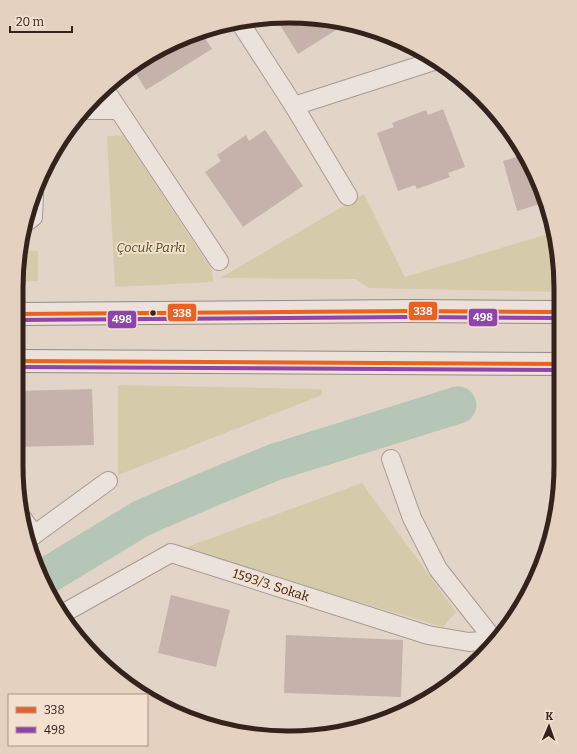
<svg xmlns="http://www.w3.org/2000/svg" width="577" height="754" viewBox="0 0 577 754" font-family="Bitter,serif">
<style>
.green{fill:#d5cbab}
.lines{fill:none;stroke-linecap:round;stroke-linejoin:round}
.river{stroke:#b5c5b6;stroke-width:37}
.building{fill:#c5b2aa}
.minor-casing{stroke:#a79b92;stroke-width:20}
.secondary-casing{stroke:#968a82;stroke-width:24}
.minor{stroke:#eae2db;stroke-width:18}
.secondary{stroke:#eae2db;stroke-width:22}
.bus-1-casing{stroke:#f4e0ce;stroke-width:7}
.bus-2-casing{stroke:#f4e0ce;stroke-width:7}
.bus-1{stroke:#e86222;stroke-width:4}
.bus-2{stroke:#8e44ad;stroke-width:4}
.bus-dot{fill:#34221c;stroke:#f4e0ce;stroke-width:1.5}
.labels{text-anchor:middle;dominant-baseline:central;stroke-width:3.5;stroke-linejoin:round;paint-order:stroke}
.park-label{font-size:13px;font-style:italic;fill:#505023;stroke:#f4e0ce}
.street-label{font-size:13px;fill:#34221c;stroke:#f4e0ce}
.rim{fill:none;stroke:#34221c;stroke-width:5}
.line-badge{stroke:#f4e0ce;stroke-width:1.5}
.badge-label{font-size:11px;text-anchor:middle;font-weight:bold;fill:#fff}
</style>
<rect width="100%" height="100%" fill="#e2d5c8"/>
<g class="green">
<path d="M 123,135 L 212,270 L 213,282 L 115,287 L 107,136 Z"/>
<path d="M 364,194 L 405,277 L 554,232 L 559,253 L 559,292 L 369,288 L 356,279 L 220,278 Z"/>
<path d="M 20,250 L 38,251 L 38,281 L 17,282 Z"/>
<path d="M 118,385 L 322,389 L 322,395 L 118,475 Z"/>
<path d="M 362,483 L 456,612 L 443,627 L 192,553 L 184,548 Z"/>
</g>
<g class="lines">
<path class="river" d="M 43,578 L 142,518 L 207,490 L 275,462 L 458,405"/>
</g>
<g class="building">
<path d="M 289,16 L 342,21 L 347,23 L 298,54 L 275,17 Z"/>
<path d="M 201,32 L 212,49 L 146,90 L 132,67 L 137,62 L 184,37 Z"/>
<path d="M 443,109 L 465,167 L 448,173 L 450,177 L 417,189 L 415,185 L 398,191 L 377,133 L 394,127 L 392,123 L 426,110 L 428,115 Z"/>
<path d="M 265,130 L 303,186 L 243,227 L 205,172 L 221,161 L 217,155 L 246,135 L 249,141 Z"/>
<path d="M 524,155 L 547,202 L 517,211 L 503,161 Z"/>
<path d="M 92,389 L 94,445 L 16,447 L 16,391 Z"/>
<path d="M 171,595 L 230,610 L 216,667 L 158,653 Z"/>
<path d="M 286,635 L 403,640 L 401,697 L 284,693 Z"/>
</g>
<g class="lines">
<defs>
<g id="minor">
<path d="M 239,21 L 294,106 L 348,196"/>
<path d="M 106,91 L 219,261"/>
<path d="M 294,106 L 437,60"/>
<path d="M 86,110 L 117,110"/>
<path d="M 24,224 L 33,217 L 34,195"/>
<path d="M 391,459 L 412,518 L 438,569 L 494,640"/>
<path d="M 23,519 L 34,535"/>
<path d="M 27,540 L 108,481"/>
<path d="M 62,614 L 171,553 L 428,635 L 469,642 L 494,640"/>
</g>
<g id="secondary">
<path d="M 16,314 L 412,311 L 559,312"/>
<path d="M 16,361 L 559,364"/>
</g>
</defs>
<use href="#minor" class="minor-casing"/>
<use href="#secondary" class="secondary-casing"/>
<use href="#minor" class="minor"/>
<use href="#secondary" class="secondary"/>
<defs>
<g id="bus-1">
<path d="M 16,314 L 412,311 L 559,312"/>
<path d="M 16,361 L 559,364"/>
</g>
<g id="bus-2">
<path d="M 16,320 L 412,317 L 559,318"/>
<path d="M 16,367 L 559,370"/>
</g>
</defs>
<use href="#bus-1" class="bus-1-casing"/>
<use href="#bus-2" class="bus-2-casing"/>
<use href="#bus-1" class="bus-1"/>
<use href="#bus-2" class="bus-2"/>
</g>
<circle class="bus-dot" cx="153" cy="313" r="3.5"/>
<g class="labels">
<g class="park-label">
<text x="151" y="247">Çocuk Parkı</text>
</g>
<g class="street-label">
<text transform="translate(271 585) rotate(18)">1593/3. Sokak</text>
</g>
</g>
<path d="M0 0H577V754H0ZM288 23H289A265 265 0 0 1 554 288V466A265 265 0 0 1 289 731H288A265 265 0 0 1 23 466V288A265 265 0 0 1 288 23Z" fill="#e5d1c0" fill-rule="evenodd"/>
<path class="rim" d="M288 23H289A265 265 0 0 1 554 288V466A265 265 0 0 1 289 731H288A265 265 0 0 1 23 466V288A265 265 0 0 1 288 23Z"/>
<g class="line-badge">
<rect x="408" y="301" width="30" height="20" rx="4" fill="#e86222"/>
<rect x="167" y="303" width="30" height="19" rx="4" fill="#e86222"/>
<rect x="468" y="308" width="30" height="19" rx="4" fill="#8e44ad"/>
<rect x="107" y="310" width="30" height="19" rx="4" fill="#8e44ad"/>
</g>
<g class="badge-label">
<text x="423" y="315">338</text>
<text x="182" y="317">338</text>
<text x="483" y="321">498</text>
<text x="122" y="323">498</text>
</g>
<rect x="8" y="694" width="140" height="52" fill="#f4e0ce" stroke="#a79487"/>
<rect x="16" y="707" width="20" height="6" fill="#e86222" stroke="#a79487"/>
<text x="44" y="714" font-size="12" fill="#34221c">338</text>
<rect x="16" y="727" width="20" height="6" fill="#8e44ad" stroke="#a79487"/>
<text x="44" y="734" font-size="12" fill="#34221c">498</text>
<g transform="translate(549 726) rotate(2)" stroke="#f4e0ce" stroke-width="3" paint-order="stroke">
<path d="M0-3L7 15L0 10L-7 15Z" fill="#34221c"/>
<text y="-6" font-size="11" font-weight="bold" text-anchor="middle" fill="#34221c">K</text>
</g>
<path d="M10 26v6h62v-6" fill="none" stroke="#34221c" stroke-width="2"/>
<text x="16" y="26" font-size="12" fill="#34221c" stroke="#f4e0ce" stroke-width="3" paint-order="stroke">20 m</text>
</svg>
